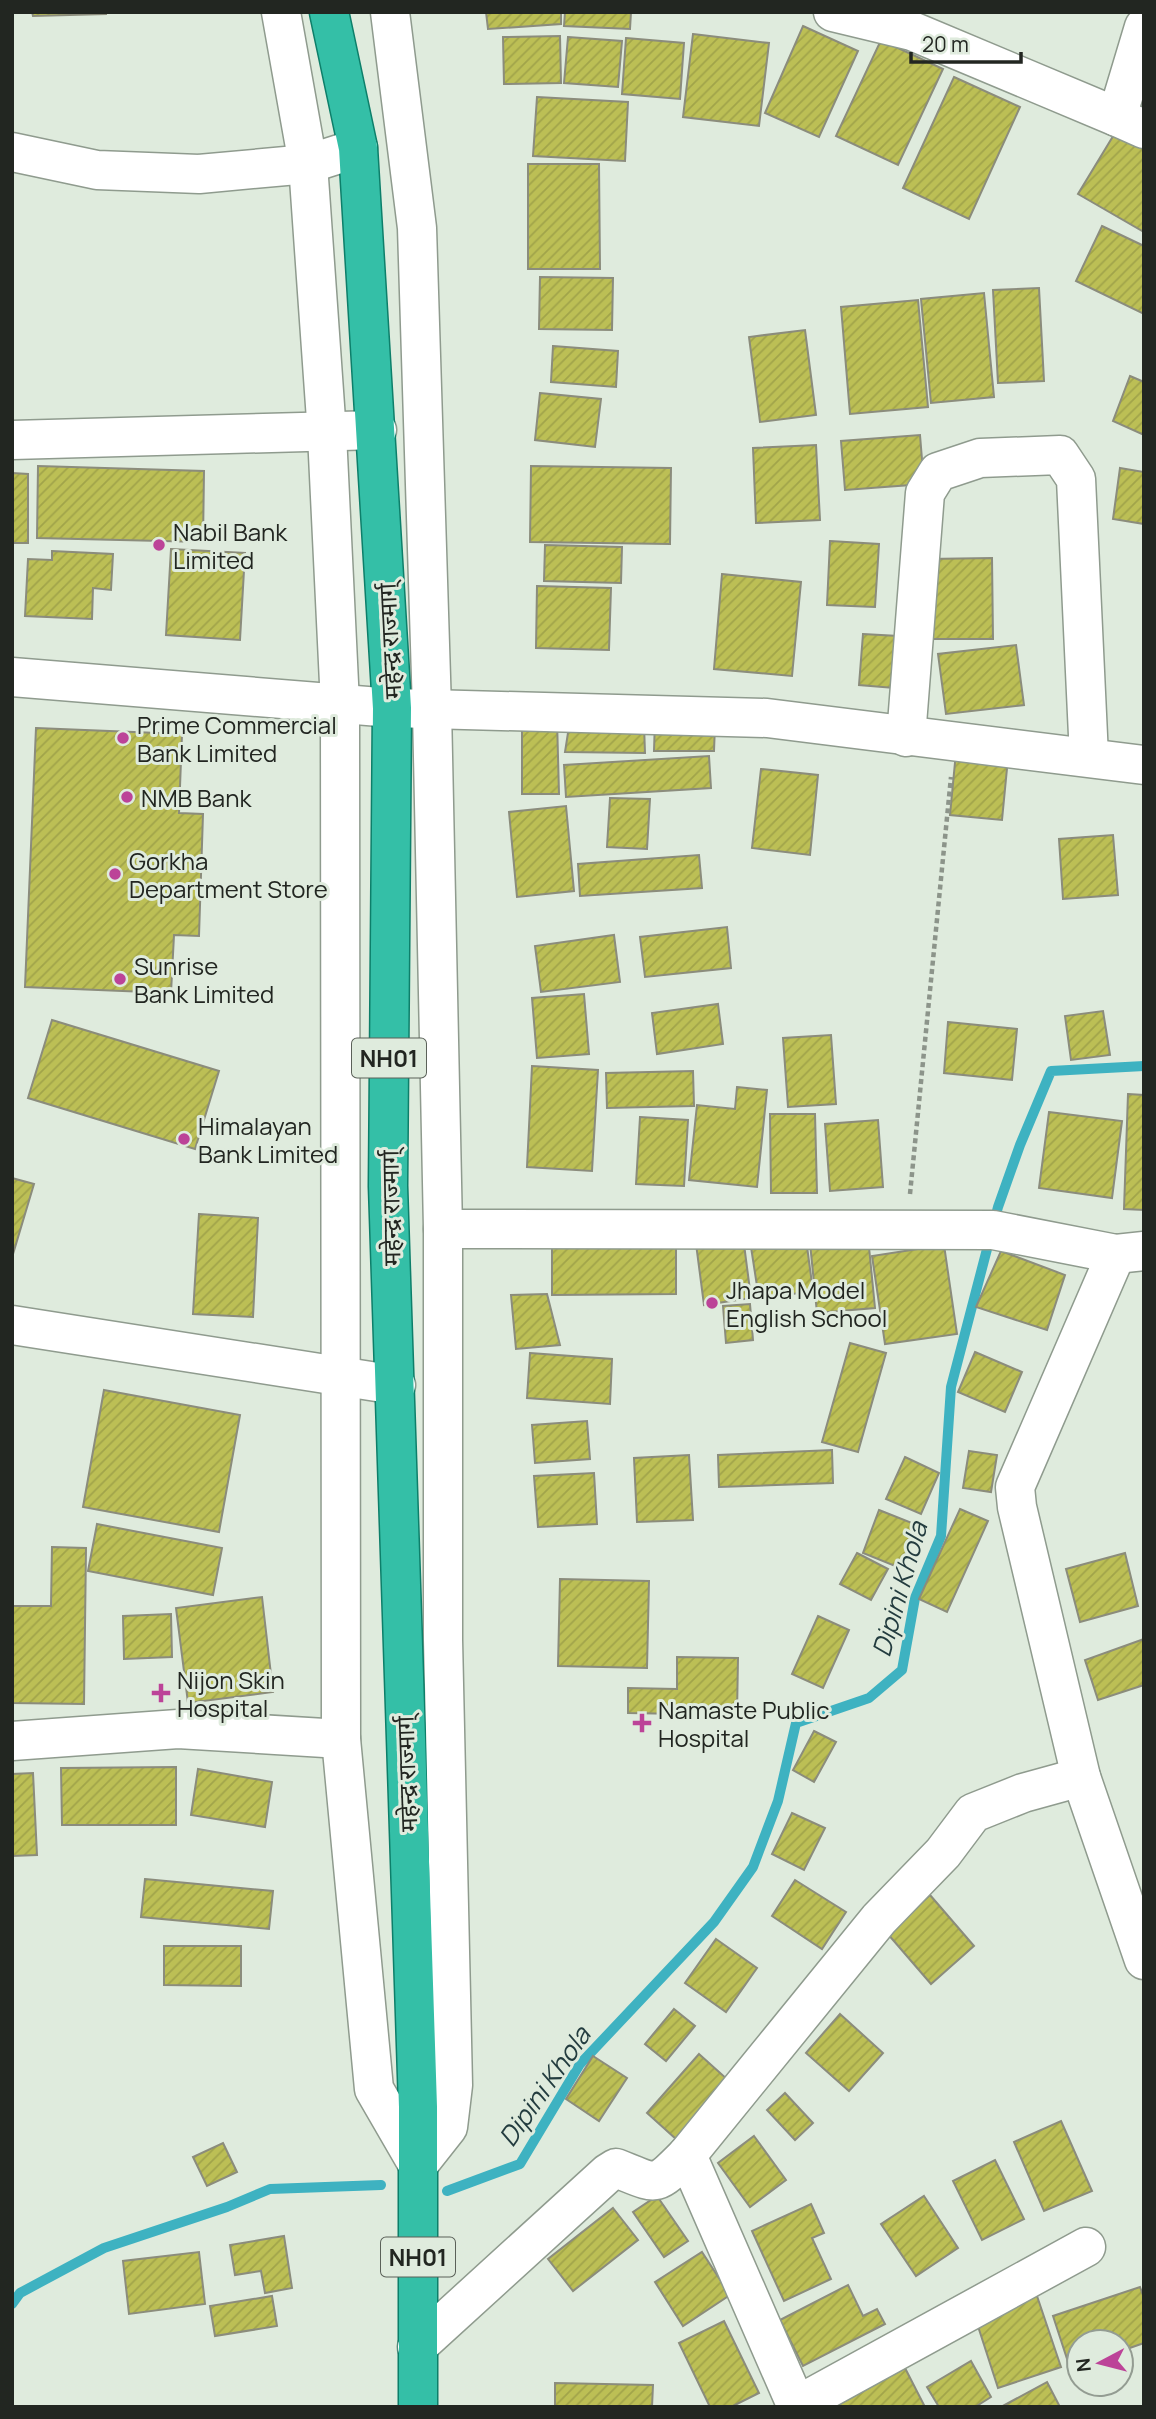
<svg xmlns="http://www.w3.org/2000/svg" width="1156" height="2419" viewBox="0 0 1156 2419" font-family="Manrope,'Noto Sans Devanagari',sans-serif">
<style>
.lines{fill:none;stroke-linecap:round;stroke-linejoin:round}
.stream{stroke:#3eb2c1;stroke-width:10}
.building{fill:url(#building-hatch);stroke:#8b8c7c;stroke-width:2}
.minor-casing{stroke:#8f9b8e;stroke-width:41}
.trunk-casing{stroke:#0d7f6a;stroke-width:41}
.path{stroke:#8c948a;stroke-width:4.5;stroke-dasharray:5 3.5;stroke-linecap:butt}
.minor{stroke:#fff;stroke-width:38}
.trunk{stroke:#34bfa7;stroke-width:38}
.poi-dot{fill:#bc4398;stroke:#dfebdd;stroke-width:2.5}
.labels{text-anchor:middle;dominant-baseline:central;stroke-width:6;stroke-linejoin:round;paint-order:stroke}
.shield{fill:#dfebdd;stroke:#5b6159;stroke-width:2}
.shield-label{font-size:23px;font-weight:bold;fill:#222621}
.poi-label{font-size:24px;fill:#222621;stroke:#dfebdd;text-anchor:start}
.street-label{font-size:24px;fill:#222621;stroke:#dfebdd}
.water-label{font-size:26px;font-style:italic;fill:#233c3f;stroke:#dfebdd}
</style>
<defs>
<pattern id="building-hatch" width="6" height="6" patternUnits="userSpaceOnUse" patternTransform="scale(1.75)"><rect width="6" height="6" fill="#bcbf55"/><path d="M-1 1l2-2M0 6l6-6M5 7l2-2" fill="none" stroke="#a1a44a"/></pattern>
</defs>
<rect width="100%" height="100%" fill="#dfebdd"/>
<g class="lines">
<g class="stream">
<path d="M 447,2191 L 520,2164 L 580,2064 L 714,1922 L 753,1867 L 778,1801 L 796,1723 L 869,1698 L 902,1670 L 915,1598 L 941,1536 L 951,1387 L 998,1207 L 1020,1145 L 1051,1071 L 1144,1066"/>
<path d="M 12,2304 L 20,2293 L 104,2248 L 227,2207 L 270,2189 L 381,2185"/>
</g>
</g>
<g class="building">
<path d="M 32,12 L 106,12 L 106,14 L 33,16 Z"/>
<path d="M 486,12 L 561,12 L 561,24 L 488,29 Z"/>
<path d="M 565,12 L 631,12 L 630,29 L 564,26 Z"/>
<path d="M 803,26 L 858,51 L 819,137 L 765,113 Z"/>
<path d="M 693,34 L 769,43 L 759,126 L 683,117 Z"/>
<path d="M 560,36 L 561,83 L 504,84 L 503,37 Z"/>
<path d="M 568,37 L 622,41 L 618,87 L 564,83 Z"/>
<path d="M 626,38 L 684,43 L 680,99 L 622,94 Z"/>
<path d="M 881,40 L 943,69 L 898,165 L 836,136 Z"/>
<path d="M 954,77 L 1020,107 L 969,219 L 903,188 Z"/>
<path d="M 537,97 L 628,102 L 625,161 L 533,156 Z"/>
<path d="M 1118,128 L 1144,139 L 1144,232 L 1078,194 Z"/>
<path d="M 528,164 L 599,164 L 600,269 L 528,269 Z"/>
<path d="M 1102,226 L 1144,246 L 1144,314 L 1076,281 Z"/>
<path d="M 540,277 L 613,278 L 612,330 L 539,329 Z"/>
<path d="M 1039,288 L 1044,381 L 998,383 L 993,290 Z"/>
<path d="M 984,293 L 994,397 L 931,403 L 921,299 Z"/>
<path d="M 918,300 L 928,407 L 850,414 L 841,307 Z"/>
<path d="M 805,330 L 816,415 L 760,422 L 749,337 Z"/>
<path d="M 553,346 L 618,351 L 616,387 L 551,382 Z"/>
<path d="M 1130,376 L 1144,382 L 1144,435 L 1113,421 Z"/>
<path d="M 540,393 L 601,399 L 595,447 L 535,440 Z"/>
<path d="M 920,435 L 924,484 L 845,490 L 841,441 Z"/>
<path d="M 816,445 L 820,520 L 756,523 L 753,448 Z"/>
<path d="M 38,466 L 204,471 L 203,542 L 37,538 Z"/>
<path d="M 531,466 L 671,468 L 670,544 L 530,542 Z"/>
<path d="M 1120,468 L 1144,472 L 1144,524 L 1113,519 Z"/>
<path d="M 12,473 L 28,474 L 28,543 L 12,543 Z"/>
<path d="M 830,541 L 879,544 L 875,607 L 827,605 Z"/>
<path d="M 545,545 L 622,547 L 621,583 L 544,581 Z"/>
<path d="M 171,549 L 245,553 L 240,640 L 166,635 Z"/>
<path d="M 52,551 L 113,554 L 111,590 L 93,588 L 92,619 L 25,616 L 28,559 L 52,560 Z"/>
<path d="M 992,558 L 993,639 L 928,639 L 927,559 Z"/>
<path d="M 722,574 L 801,582 L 792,676 L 714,669 Z"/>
<path d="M 537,586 L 611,588 L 609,650 L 536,648 Z"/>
<path d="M 863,634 L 898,636 L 894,688 L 859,685 Z"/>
<path d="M 1016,645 L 1024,705 L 946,714 L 938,654 Z"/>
<path d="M 522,718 L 557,719 L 559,794 L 522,794 Z"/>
<path d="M 570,720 L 644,725 L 645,753 L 565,752 Z"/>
<path d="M 655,720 L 715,725 L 714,751 L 654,751 Z"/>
<path d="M 36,728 L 182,734 L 179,813 L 203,814 L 199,936 L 174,935 L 171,993 L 25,987 Z"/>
<path d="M 956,752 L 1008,758 L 1002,820 L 950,815 Z"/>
<path d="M 709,756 L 711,788 L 566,797 L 564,765 Z"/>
<path d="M 761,769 L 818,775 L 810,855 L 752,848 Z"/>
<path d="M 610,798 L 650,799 L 647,849 L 607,847 Z"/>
<path d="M 566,806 L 574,891 L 517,897 L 509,812 Z"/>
<path d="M 1113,835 L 1118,895 L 1063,899 L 1059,839 Z"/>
<path d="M 699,855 L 702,888 L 580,896 L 578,864 Z"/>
<path d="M 727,927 L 731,968 L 645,977 L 640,937 Z"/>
<path d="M 614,935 L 620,982 L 541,992 L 535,946 Z"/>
<path d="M 584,994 L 589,1054 L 537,1058 L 532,998 Z"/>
<path d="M 718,1004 L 723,1044 L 657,1054 L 652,1013 Z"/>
<path d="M 1103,1011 L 1110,1055 L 1071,1060 L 1065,1016 Z"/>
<path d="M 52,1020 L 219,1071 L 195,1149 L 28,1098 Z"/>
<path d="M 948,1022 L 1017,1029 L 1012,1080 L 944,1073 Z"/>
<path d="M 831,1035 L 836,1104 L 788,1107 L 783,1038 Z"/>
<path d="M 532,1066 L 598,1070 L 592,1171 L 527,1167 Z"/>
<path d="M 693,1071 L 694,1106 L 607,1108 L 606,1073 Z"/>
<path d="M 737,1087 L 767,1090 L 757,1187 L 689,1180 L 697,1105 L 735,1109 Z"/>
<path d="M 1128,1094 L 1144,1095 L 1144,1210 L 1124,1209 Z"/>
<path d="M 1049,1112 L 1122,1121 L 1112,1198 L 1039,1188 Z"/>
<path d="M 770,1114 L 815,1114 L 817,1193 L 771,1193 Z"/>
<path d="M 640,1117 L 688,1120 L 684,1186 L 636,1184 Z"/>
<path d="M 878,1120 L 883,1187 L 830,1191 L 825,1124 Z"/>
<path d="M 12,1178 L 34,1184 L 13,1254 L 12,1253 Z"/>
<path d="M 199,1214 L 258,1218 L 253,1317 L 193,1314 Z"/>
<path d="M 742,1229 L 751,1298 L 704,1305 L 695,1236 Z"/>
<path d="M 676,1235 L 676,1294 L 552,1295 L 552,1236 Z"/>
<path d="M 868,1237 L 875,1308 L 817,1313 L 810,1243 Z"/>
<path d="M 806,1239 L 813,1291 L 759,1299 L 751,1247 Z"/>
<path d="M 944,1245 L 957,1334 L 885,1344 L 872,1256 Z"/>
<path d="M 1001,1251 L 1065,1275 L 1047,1330 L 976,1307 Z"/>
<path d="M 547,1294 L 560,1345 L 516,1349 L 511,1295 Z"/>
<path d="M 750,1304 L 753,1340 L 726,1343 L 723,1306 Z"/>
<path d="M 850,1343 L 886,1353 L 858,1452 L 822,1442 Z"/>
<path d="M 975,1352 L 1022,1372 L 1005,1412 L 958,1392 Z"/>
<path d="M 530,1353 L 612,1359 L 610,1404 L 527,1398 Z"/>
<path d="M 104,1390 L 240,1415 L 219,1532 L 83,1507 Z"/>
<path d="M 587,1421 L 590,1459 L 535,1463 L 532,1425 Z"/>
<path d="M 832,1450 L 833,1483 L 719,1487 L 718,1455 Z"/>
<path d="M 969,1451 L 997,1455 L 991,1492 L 963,1488 Z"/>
<path d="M 689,1455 L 693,1520 L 637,1522 L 634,1458 Z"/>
<path d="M 905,1457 L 939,1473 L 921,1514 L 886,1499 Z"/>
<path d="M 594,1473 L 597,1524 L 538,1527 L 534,1476 Z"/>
<path d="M 960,1509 L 988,1521 L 947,1612 L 919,1599 Z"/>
<path d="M 879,1510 L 917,1525 L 900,1568 L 863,1553 Z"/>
<path d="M 97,1524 L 222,1548 L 213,1595 L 88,1571 Z"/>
<path d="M 52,1547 L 86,1548 L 84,1704 L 12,1703 L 12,1606 L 51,1606 Z"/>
<path d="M 857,1553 L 888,1569 L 871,1600 L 840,1584 Z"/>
<path d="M 1125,1553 L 1138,1606 L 1080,1622 L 1066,1569 Z"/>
<path d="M 560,1579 L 649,1581 L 647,1668 L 558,1666 Z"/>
<path d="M 262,1597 L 273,1692 L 188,1703 L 176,1608 Z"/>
<path d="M 171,1614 L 172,1657 L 124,1659 L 123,1616 Z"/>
<path d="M 818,1616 L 849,1630 L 823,1688 L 792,1674 Z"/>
<path d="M 1144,1639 L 1144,1685 L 1098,1700 L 1085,1660 Z"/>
<path d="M 677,1657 L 738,1658 L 737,1715 L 628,1713 L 628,1688 L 677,1689 Z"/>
<path d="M 814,1731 L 836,1742 L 814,1782 L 793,1770 Z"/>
<path d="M 176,1767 L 176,1825 L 62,1825 L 61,1768 Z"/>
<path d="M 198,1769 L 272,1782 L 265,1827 L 191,1815 Z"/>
<path d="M 33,1773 L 37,1855 L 12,1856 L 12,1774 Z"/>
<path d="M 792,1813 L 825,1828 L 804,1870 L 772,1854 Z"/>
<path d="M 145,1879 L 273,1891 L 269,1929 L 141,1917 Z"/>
<path d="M 795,1880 L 846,1912 L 822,1949 L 772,1916 Z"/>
<path d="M 930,1895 L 974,1946 L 931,1984 L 887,1933 Z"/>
<path d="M 716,1939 L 757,1968 L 726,2012 L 685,1983 Z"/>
<path d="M 164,1946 L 241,1946 L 241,1986 L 164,1985 Z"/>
<path d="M 674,2009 L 695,2026 L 666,2061 L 645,2044 Z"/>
<path d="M 840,2014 L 883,2053 L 849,2091 L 806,2053 Z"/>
<path d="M 699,2054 L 728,2080 L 676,2139 L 647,2113 Z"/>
<path d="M 593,2056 L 627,2078 L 599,2121 L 566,2099 Z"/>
<path d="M 785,2093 L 813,2123 L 795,2140 L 767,2110 Z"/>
<path d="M 1061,2121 L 1092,2191 L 1044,2211 L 1014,2142 Z"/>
<path d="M 754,2136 L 786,2180 L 750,2207 L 718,2163 Z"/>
<path d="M 223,2143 L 237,2172 L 207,2186 L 193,2157 Z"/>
<path d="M 995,2160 L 1024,2219 L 982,2240 L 953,2181 Z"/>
<path d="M 657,2196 L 688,2241 L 664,2257 L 633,2212 Z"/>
<path d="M 924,2196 L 958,2248 L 916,2276 L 881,2224 Z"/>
<path d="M 811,2204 L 824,2233 L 812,2238 L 831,2279 L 784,2301 L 752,2231 Z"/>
<path d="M 613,2208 L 638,2240 L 573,2291 L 548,2259 Z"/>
<path d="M 284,2236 L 292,2288 L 265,2293 L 261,2271 L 235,2275 L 230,2245 Z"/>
<path d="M 199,2252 L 205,2304 L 129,2314 L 123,2261 Z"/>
<path d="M 702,2252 L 730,2295 L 683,2326 L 655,2282 Z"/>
<path d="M 848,2285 L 863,2316 L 877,2309 L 885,2324 L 803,2366 L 780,2320 Z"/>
<path d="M 1140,2287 L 1144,2298 L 1144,2343 L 1121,2351 L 1121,2342 L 1079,2342 L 1079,2365 L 1070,2368 L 1053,2316 Z"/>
<path d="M 1036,2293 L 1061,2367 L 998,2388 L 974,2314 Z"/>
<path d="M 272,2296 L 277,2326 L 215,2336 L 210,2306 Z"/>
<path d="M 724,2321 L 759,2393 L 731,2407 L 710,2407 L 679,2343 Z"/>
<path d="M 971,2361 L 991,2397 L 975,2407 L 939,2407 L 927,2387 Z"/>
<path d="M 905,2368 L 925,2407 L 834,2407 Z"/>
<path d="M 1047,2382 L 1060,2407 L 1001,2407 Z"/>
<path d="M 555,2383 L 653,2385 L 652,2407 L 555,2407 Z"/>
</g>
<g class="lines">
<defs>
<g id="minor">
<path d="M 281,12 L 308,164 L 327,434 L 340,704 L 341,1739 L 374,2089 L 418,2165 L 448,2127 L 453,2085 L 443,1640 L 443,1229 L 432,709 L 417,228 L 390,12"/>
<path d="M 833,12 L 912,31 L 1117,117"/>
<path d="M 1144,27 L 1117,117 L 1144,129"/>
<path d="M 12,152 L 97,170 L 199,174 L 308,164 L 358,148"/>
<path d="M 12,440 L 377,430"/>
<path d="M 12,677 L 392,708 L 767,718 L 1144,765"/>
<path d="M 906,737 L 925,493 L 938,472 L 980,458 L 1060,455 L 1076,479 L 1089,757"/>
<path d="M 443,1229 L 993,1230 L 1116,1254 L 1144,1251"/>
<path d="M 1116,1254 L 1015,1487 L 1017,1507 L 1081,1777 L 1144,1960"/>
<path d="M 12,1325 L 396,1385"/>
<path d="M 12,1741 L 178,1729 L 341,1739"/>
<path d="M 687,2155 L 879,1919 L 943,1853 L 973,1813 L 1023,1793 L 1081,1777"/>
<path d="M 417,2347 L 608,2173 L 616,2168 C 659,2185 654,2188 687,2155 L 797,2407"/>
<path d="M 796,2406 L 1086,2247"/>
</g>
<path id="trunk" d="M 329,12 L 358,148 L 392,708 L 388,1186 L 418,2107 L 418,2407"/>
</defs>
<use href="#minor" class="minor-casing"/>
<use href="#trunk" class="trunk-casing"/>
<path class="path" d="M 910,1194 L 951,777"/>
<use href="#minor" class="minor"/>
<use href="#trunk" class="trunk"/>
</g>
<g class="poi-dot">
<circle cx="159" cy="545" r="7"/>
<circle cx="123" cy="738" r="7"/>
<circle cx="127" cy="797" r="7"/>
<circle cx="115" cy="874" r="7"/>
<circle cx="120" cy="979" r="7"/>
<circle cx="184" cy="1139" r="7"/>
<circle cx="712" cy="1303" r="7"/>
<path d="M157.5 1682.5h7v7h7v7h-7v7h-7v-7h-7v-7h7z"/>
<path d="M638.5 1712.5h7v7h7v7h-7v7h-7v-7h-7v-7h7z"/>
</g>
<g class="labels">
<g class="shield">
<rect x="352" y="1038.5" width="74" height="39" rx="5"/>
<rect x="381" y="2237.5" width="74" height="39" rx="5"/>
</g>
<g class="shield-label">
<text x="389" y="1058">NH01</text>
<text x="418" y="2257">NH01</text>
</g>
<g class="poi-label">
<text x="173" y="531">Nabil Bank<tspan x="173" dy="28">Limited</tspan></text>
<text x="137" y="724">Prime Commercial<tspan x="137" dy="28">Bank Limited</tspan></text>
<text x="141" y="797">NMB Bank</text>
<text x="129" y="860">Gorkha<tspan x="129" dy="28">Department Store</tspan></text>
<text x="134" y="965">Sunrise<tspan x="134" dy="28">Bank Limited</tspan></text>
<text x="198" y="1125">Himalayan<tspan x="198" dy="28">Bank Limited</tspan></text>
<text x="726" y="1289">Jhapa Model<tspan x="726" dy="28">English School</tspan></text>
<text x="177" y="1679">Nijon Skin<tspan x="177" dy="28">Hospital</tspan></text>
<text x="658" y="1709">Namaste Public<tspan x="658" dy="28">Hospital</tspan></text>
</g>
<g class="street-label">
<text transform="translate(389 641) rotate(-93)">महेन्द्र राज्मार्ग्</text>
<text transform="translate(390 1208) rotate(-91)">महेन्द्र राज्मार्ग्</text>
<text transform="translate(406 1774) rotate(-92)">महेन्द्र राज्मार्ग्</text>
</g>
<g class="water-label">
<text transform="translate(899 1589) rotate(-74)">Dipini Khola</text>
<text transform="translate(544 2086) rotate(-55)">Dipini Khola</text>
</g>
</g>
<rect width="1156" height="2419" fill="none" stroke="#222621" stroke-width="28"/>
<g transform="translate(1100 2363) rotate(263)"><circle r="33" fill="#dfebdd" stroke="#939c92" stroke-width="2"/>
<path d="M0-5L12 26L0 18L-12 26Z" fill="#bc4398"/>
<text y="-10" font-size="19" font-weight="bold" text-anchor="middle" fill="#222621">N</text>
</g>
<path d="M911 52v10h110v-10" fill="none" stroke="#222621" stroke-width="3.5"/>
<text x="922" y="52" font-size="21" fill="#222621" stroke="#dfebdd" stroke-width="5" paint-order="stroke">20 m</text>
</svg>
